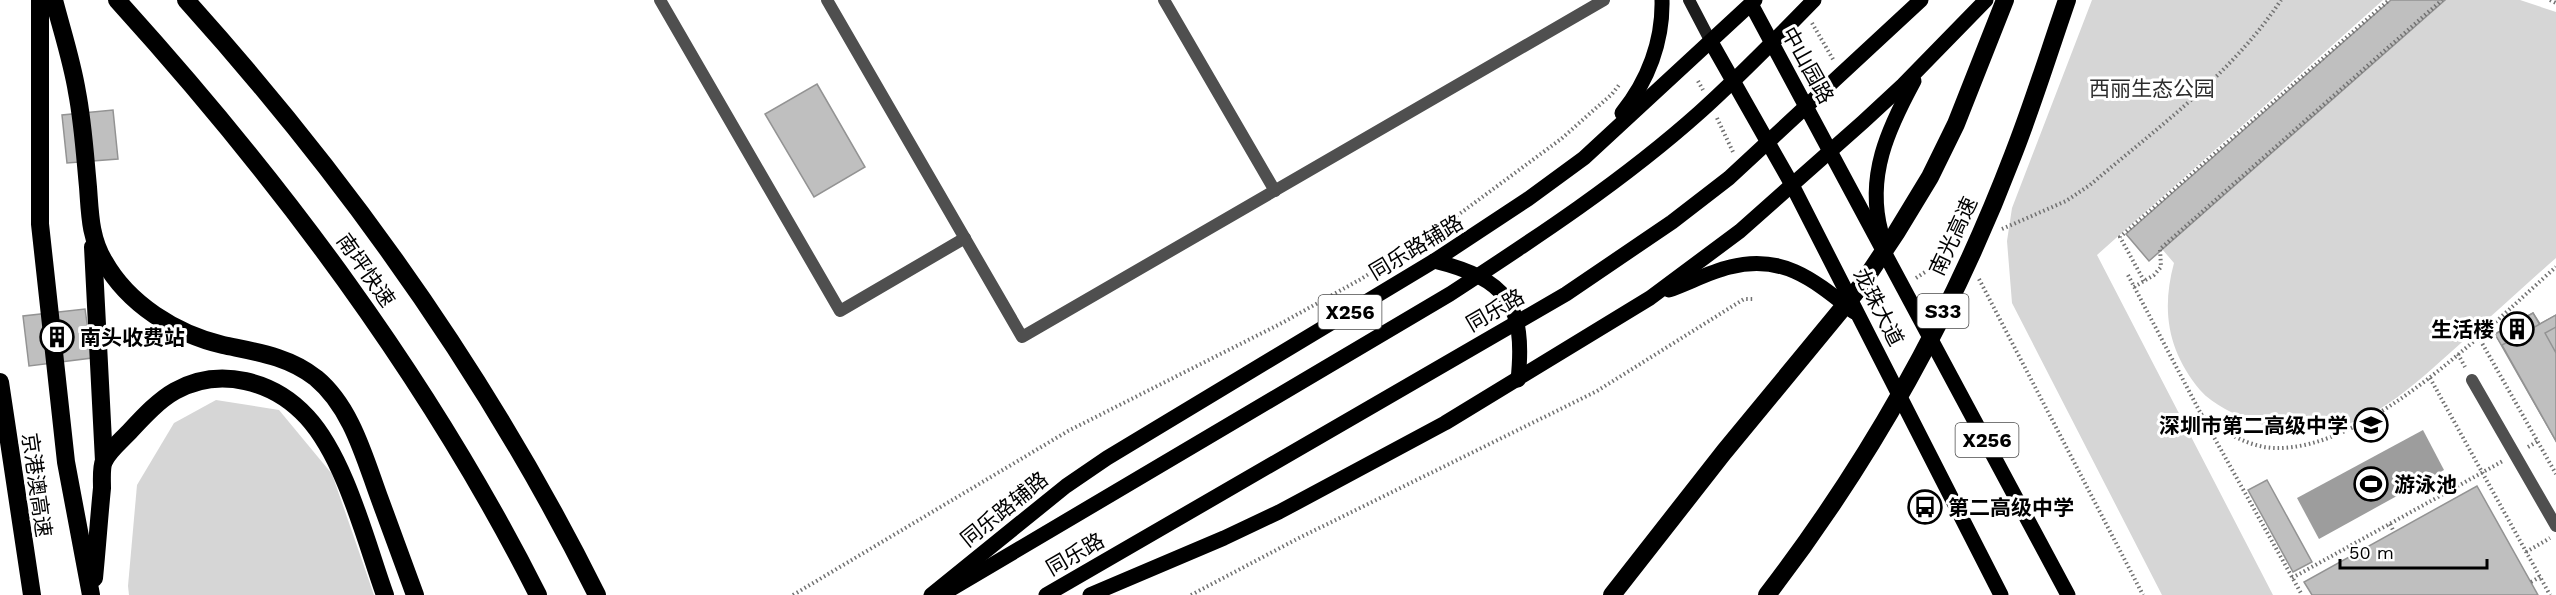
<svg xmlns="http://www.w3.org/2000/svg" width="2556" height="595" viewBox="0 0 2556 595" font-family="'Work Sans','Noto Sans SC',sans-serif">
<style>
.green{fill:#d6d6d6}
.water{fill:#9d9d9d}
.building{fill:#bfbfbf;stroke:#939393;stroke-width:1.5}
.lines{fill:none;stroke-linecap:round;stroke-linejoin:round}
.path{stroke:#717171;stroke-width:4;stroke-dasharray:1.5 3;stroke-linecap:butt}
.lane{stroke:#4f4f4f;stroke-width:12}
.secondary{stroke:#1c1c1c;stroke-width:12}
.primary{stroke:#000;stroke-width:15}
.highway{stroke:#000;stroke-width:18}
.labels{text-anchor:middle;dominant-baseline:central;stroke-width:6;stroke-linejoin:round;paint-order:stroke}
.shield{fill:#fff;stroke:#4c4c4c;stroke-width:1.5}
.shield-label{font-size:20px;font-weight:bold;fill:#000}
.street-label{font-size:21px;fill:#000;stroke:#fff}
.park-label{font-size:21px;fill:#2d2d2d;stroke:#fff}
.poi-label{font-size:21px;font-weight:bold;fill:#000;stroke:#fff;text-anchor:start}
</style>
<rect width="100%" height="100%" fill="#fff"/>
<g class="green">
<path d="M 2092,0 L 2383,0 L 2097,255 L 2273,595 L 2162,595 L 2012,303 L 2007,241 L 2012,208 Z"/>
<path d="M 2445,0 L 2520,0 L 2556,12 L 2556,258 C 2524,286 2493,315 2461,343 C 2397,400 2346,453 2254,422 C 2236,415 2213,405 2200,390 C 2168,351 2161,311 2174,263 L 2162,249 Z"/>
<path d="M 216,400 L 279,410 L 332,474 L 374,595 L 129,595 L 128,586 L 137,485 L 174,423 Z"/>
</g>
<path class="water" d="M 2423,430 L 2444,470 L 2319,539 L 2297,498 Z"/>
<g class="building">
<path d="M 2391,0 L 2445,0 L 2149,261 L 2126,234 Z"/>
<path d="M 817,84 L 865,167 L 814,197 L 765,114 Z"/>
<path d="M 113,110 L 118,159 L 67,163 L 62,115 Z"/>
<path d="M 85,309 L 92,358 L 29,366 L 23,316 Z"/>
<path d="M 2533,313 L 2540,324 L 2502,345 L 2495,334 Z"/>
<path d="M 2533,313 L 2556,353 L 2556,441 L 2495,334 Z"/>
<path d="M 2556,315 L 2556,327 L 2545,333 L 2540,324 Z"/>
<path d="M 2556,315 L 2556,441 L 2502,345 Z"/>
<path d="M 2556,327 L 2556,353 L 2545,333 Z"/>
<path d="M 2267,480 L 2312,562 L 2293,572 L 2248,490 Z"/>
<path d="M 2477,486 L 2538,595 L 2312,595 L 2304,582 Z"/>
</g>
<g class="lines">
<g class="path">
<path d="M 2550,0 L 2556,3"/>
<path d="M 1812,23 L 1834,61"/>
<path d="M 1698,81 L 1703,90"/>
<path d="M 1717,118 L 1733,152"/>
<path d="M 2002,229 L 2066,201 L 2090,185 C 2157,128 2232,74 2281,0"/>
<path d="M 2128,275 L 2201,414 L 2302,595"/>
<path d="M 1916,278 L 1950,256"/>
<path d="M 1979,279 L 2143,595"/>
<path d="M 2144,281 L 2120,237 L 2389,0"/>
<path d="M 2134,287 L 2154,275 L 2161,267 L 2160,249 L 2442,0"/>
<path d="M 2478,336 L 2556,474"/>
<path d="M 2458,354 L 2465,367"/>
<path d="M 2430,378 L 2550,595"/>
<path d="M 2201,414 C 2220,430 2248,447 2274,448 C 2369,451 2489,326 2556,267"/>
<path d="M 2528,447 L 2538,441"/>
<path d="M 2390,524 L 2394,532"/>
<path d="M 2526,552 L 2550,538"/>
<path d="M 2292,578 L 2503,461"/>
<path d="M 2531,582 L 2540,577"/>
<path d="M 793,595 L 1068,431 L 1280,324 L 1361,279 L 1439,229 L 1561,139 L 1612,94 L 1619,85"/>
<path d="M 1191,595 L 1297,539 L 1597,391 L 1744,299 L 1754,299"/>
</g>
<g class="lane">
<path d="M 660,0 L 840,311 L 965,238"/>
<path d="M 827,0 L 1022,337 L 1604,0"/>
<path d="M 1164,0 L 1275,191"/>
<path d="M 2472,380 L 2556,526"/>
</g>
<path class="secondary" d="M 1689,0 L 1711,42"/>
<g class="primary">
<path d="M 1751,4 L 2068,595"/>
<path d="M 1711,42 L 1791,183 L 2001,595"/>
<path d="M 1622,113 C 1648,81 1663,41 1662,0"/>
<path d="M 1881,232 C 1866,176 1888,129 1914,81"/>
<path d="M 1434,261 C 1507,279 1526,305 1518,380"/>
<path d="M 1669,290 C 1689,283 1709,272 1730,267 C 1783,253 1815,281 1854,312"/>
<path d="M 931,595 L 1066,486 L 1107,458 L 1434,261 L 1528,199 L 1584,158 L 1755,0"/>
<path d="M 941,595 L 1450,294 C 1536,238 1624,180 1700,112 C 1740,76 1777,38 1814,0"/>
<path d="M 1046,595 L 1566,294 L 1672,222 L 1729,178 L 1921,0"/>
<path d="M 1090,595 L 1224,538 L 1279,512 L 1445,423 L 1650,298 L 1740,231 L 1863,122 L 1903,85 L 1986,0"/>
</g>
<g class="highway">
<path d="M 40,0 L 40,224 L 66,462 L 91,595"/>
<path d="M 54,0 C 62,31 72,61 77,92 C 83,123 85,156 88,187 C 90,213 90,238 104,261 C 128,304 176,334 223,345 C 256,352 288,356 316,378 C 351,407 364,456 379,497 C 391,530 403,562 415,595"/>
<path d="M 117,0 C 281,181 428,377 538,595"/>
<path d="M 186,0 C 348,180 489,378 597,595"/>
<path d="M 93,247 L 104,461"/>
<path d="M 0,382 L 32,595"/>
<path d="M 94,578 C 97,548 99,518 102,488 C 102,480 101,467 104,461 C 109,450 123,439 131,430 C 144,416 159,400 175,391 C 220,366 274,381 307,417 C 345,458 366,542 385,595"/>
<path d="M 1612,595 L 1724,452 L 1860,287 L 1896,233 L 1930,177 L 1956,124 L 2005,0"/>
<path d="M 1767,595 C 1870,461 1953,312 2013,155 C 2033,104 2049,52 2067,0"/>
</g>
</g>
<defs>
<symbol id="building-ring" viewBox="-11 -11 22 22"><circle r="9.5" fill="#fff" stroke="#000" stroke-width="1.5"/><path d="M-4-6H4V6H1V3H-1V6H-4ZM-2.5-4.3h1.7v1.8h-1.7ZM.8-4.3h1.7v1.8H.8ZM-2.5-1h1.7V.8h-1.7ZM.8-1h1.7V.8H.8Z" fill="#000"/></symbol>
<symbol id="school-ring" viewBox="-11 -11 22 22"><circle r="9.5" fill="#fff" stroke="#000" stroke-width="1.5"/><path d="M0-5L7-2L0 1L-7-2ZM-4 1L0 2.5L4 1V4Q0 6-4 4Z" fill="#000"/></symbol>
<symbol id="stadium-ring" viewBox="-11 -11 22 22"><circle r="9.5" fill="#fff" stroke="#000" stroke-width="1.5"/><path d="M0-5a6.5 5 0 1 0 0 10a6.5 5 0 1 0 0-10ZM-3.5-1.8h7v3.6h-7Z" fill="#000"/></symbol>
<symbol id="bus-ring" viewBox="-11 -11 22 22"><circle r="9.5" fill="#fff" stroke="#000" stroke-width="1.5"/><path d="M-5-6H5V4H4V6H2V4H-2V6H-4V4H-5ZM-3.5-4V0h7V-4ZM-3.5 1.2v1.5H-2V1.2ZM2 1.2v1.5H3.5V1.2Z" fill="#000"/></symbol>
</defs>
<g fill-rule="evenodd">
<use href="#building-ring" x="2498" y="310" width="38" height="38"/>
<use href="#building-ring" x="38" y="318" width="38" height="38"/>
<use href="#school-ring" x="2352" y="406" width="38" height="38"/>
<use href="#stadium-ring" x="2352" y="465" width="38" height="38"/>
<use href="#bus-ring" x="1906" y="488" width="38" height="38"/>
</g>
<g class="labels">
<g class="shield">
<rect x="1917.5" y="294" width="51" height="34" rx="4.5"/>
<rect x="1318.5" y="295" width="63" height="34" rx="4.5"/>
<rect x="1955.5" y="423" width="63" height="34" rx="4.5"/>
</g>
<g class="shield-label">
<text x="1943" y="311">S33</text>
<text x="1350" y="312">X256</text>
<text x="1987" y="440">X256</text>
</g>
<g class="street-label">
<text transform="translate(1808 65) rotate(61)">中山园路</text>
<text transform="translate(1953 236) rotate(-65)">南光高速</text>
<text transform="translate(1416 247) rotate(-31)">同乐路辅路</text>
<text transform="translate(366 270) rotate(55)">南坪快速</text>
<text transform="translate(1879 307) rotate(63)">龙珠大道</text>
<text transform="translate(1495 310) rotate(-30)">同乐路</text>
<text transform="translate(37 485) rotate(82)">京港澳高速</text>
<text transform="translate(1004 509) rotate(-39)">同乐路辅路</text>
<text transform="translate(1075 554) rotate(-30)">同乐路</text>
</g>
<g class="park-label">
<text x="2152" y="88">西丽生态公园</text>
</g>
<g class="poi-label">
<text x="2494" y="329" text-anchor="end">生活楼</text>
<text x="80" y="337">南头收费站</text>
<text x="2348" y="425" text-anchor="end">深圳市第二高级中学</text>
<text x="2394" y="484">游泳池</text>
<text x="1948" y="507">第二高级中学</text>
</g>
</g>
<path d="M2340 559v9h147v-9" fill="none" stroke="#000000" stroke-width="3"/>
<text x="2349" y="559" font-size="18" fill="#000000" stroke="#ffffff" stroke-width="4.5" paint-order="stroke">50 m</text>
</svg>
